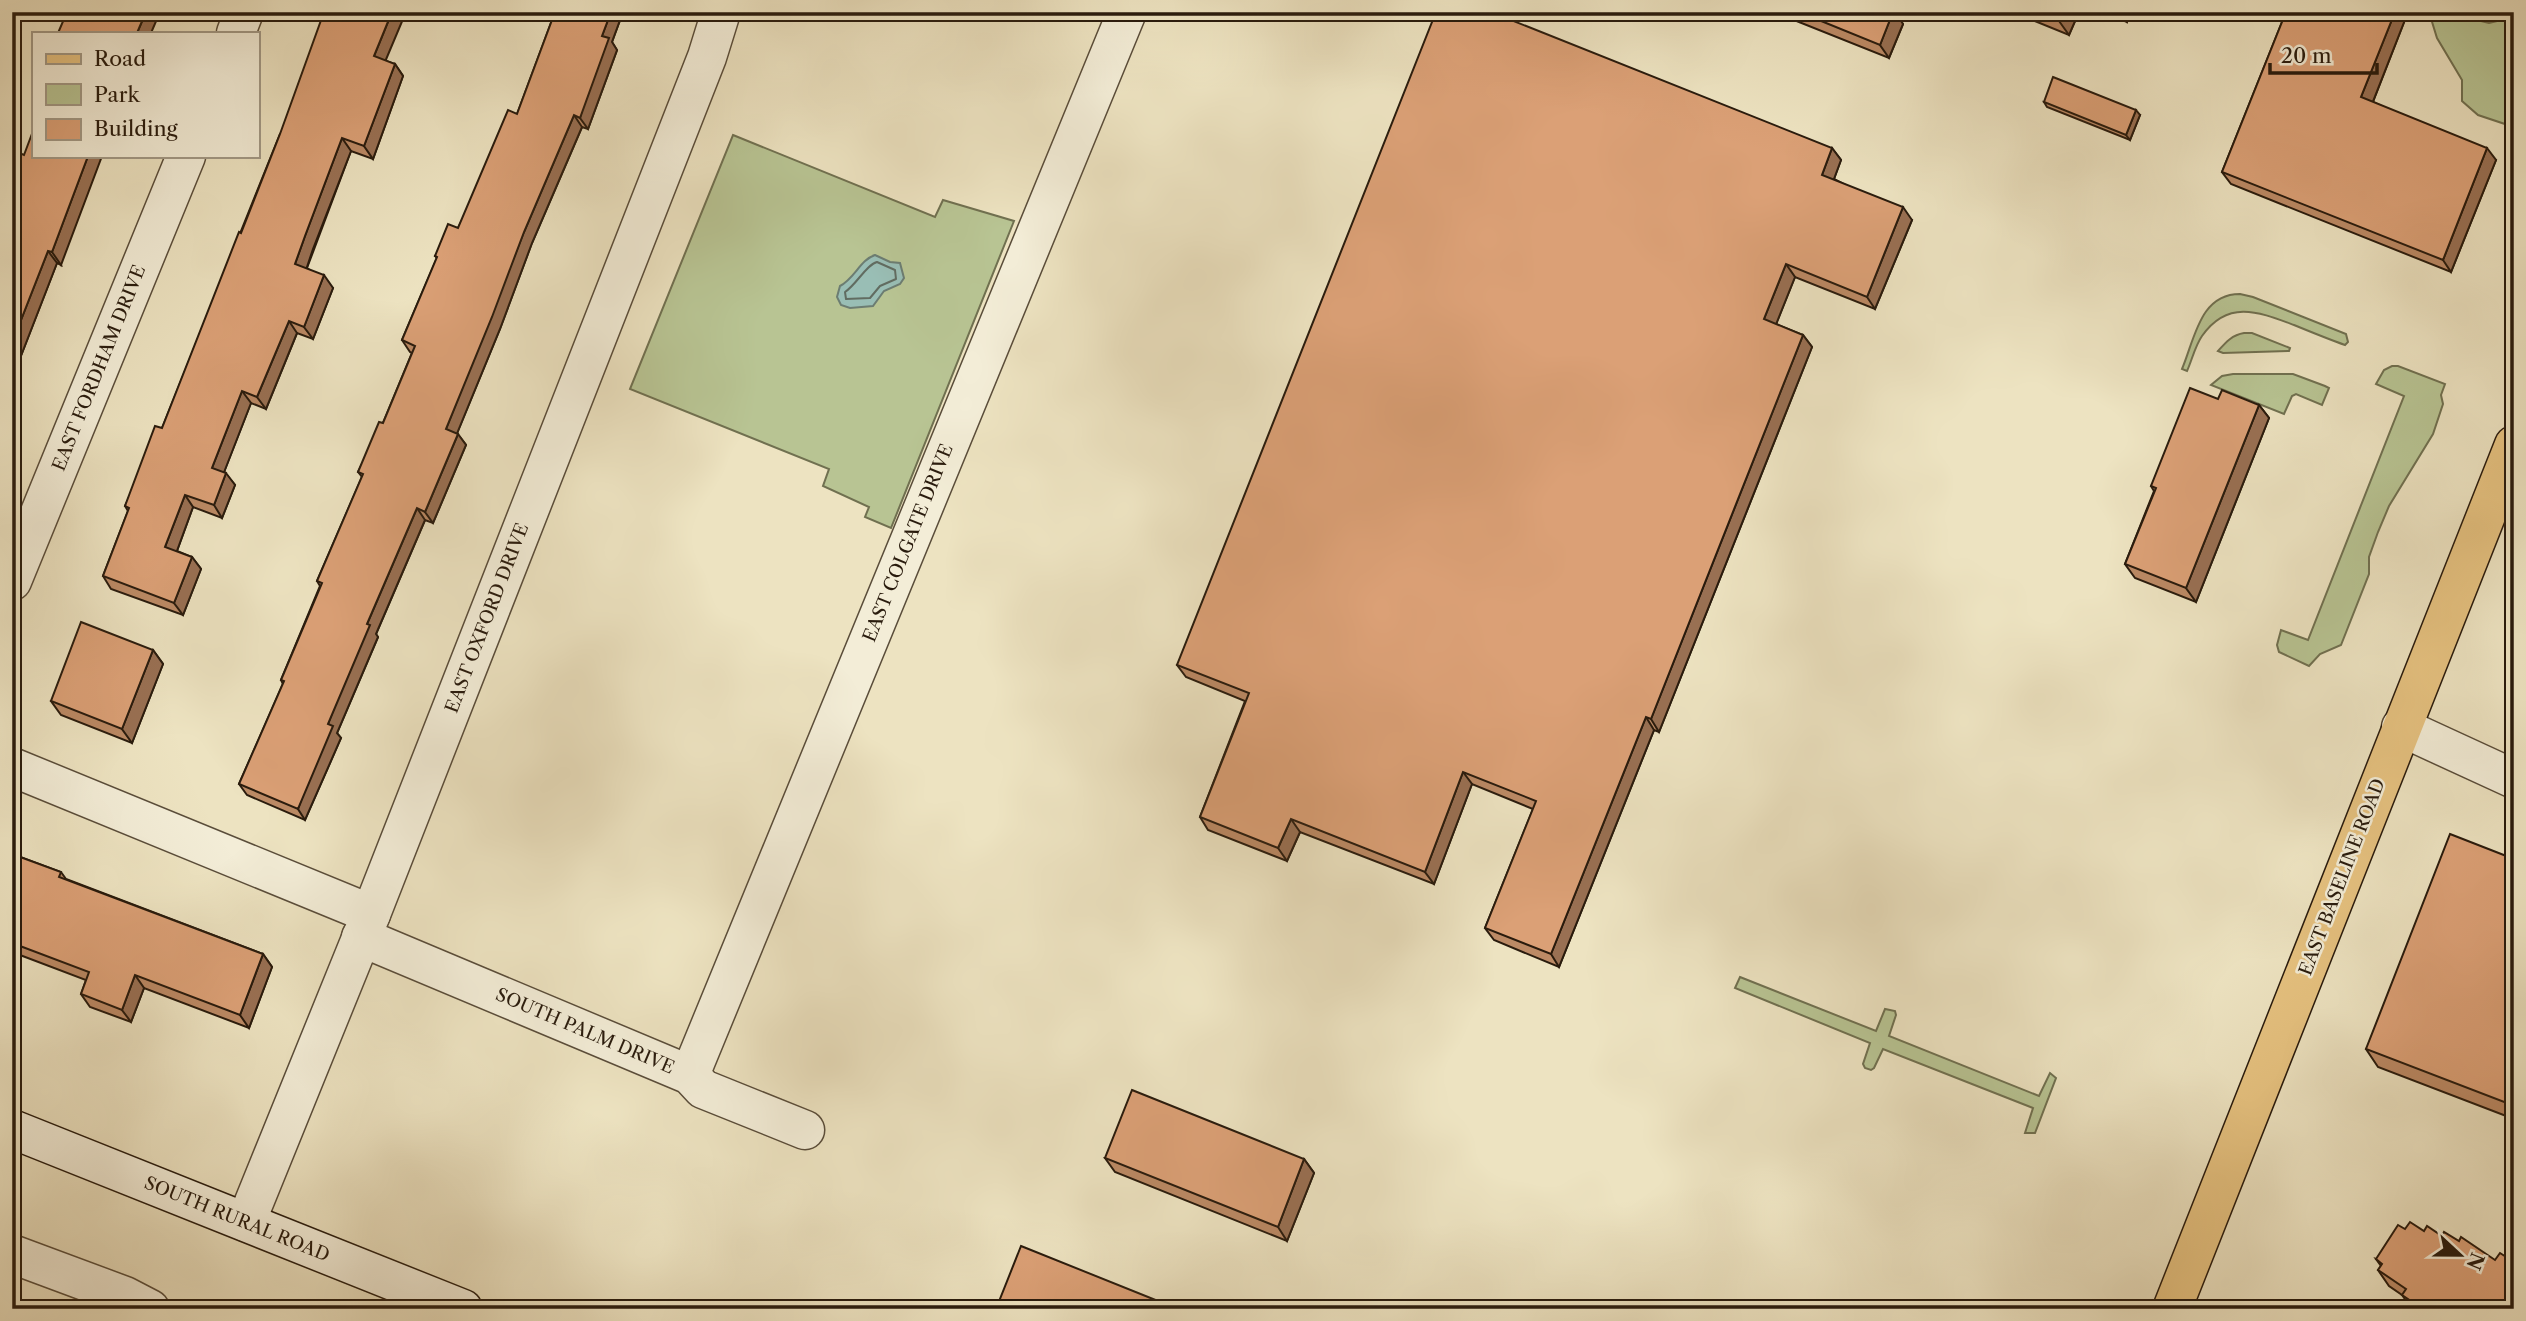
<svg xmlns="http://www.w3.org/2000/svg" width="2526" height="1321" viewBox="0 0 2526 1321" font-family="'Libre Caslon Text',serif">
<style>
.green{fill:#b8c493;stroke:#707050;stroke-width:2}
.water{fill:#99beb5;stroke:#6c7d72;stroke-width:2}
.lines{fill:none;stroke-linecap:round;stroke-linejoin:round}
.shore{stroke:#616c61;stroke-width:2}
.minor-casing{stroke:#5a4d3a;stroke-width:41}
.secondary-casing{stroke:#291b0d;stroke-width:41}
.primary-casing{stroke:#291b0d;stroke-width:41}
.minor{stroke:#f3edd7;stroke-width:38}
.secondary{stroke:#f3edd7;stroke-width:38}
.primary{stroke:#e6c280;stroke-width:38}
.wall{fill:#bc8a65;stroke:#291b0d;stroke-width:2}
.shaded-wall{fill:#997053;stroke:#291b0d;stroke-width:2}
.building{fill:#dba076;stroke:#291b0d;stroke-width:2}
.labels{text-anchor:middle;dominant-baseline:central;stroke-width:5;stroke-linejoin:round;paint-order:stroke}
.street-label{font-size:18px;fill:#291b0d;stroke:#f3edd7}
</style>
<rect width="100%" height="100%" fill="#ede3c1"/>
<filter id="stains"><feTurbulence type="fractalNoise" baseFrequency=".00286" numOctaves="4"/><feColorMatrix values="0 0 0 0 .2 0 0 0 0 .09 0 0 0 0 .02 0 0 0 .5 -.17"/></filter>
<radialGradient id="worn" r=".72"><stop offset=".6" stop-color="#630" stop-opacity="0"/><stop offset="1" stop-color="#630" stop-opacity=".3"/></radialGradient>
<g class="green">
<path d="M 2429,12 L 2460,12 L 2469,18 L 2489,23 L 2514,17 L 2514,127 L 2478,115 L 2462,101 L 2462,80 L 2437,38 Z"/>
<path d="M 733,135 L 935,217 L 943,200 L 1014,221 L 891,528 L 865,517 L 869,507 L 823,486 L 829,469 L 630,389 Z"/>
<path d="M 2240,294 L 2253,297 L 2346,334 L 2348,342 L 2345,345 C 2328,339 2311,332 2294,325 C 2259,312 2228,299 2202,336 C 2195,346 2192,360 2187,371 L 2182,369 C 2195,338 2200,294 2240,294 Z"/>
<path d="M 2244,333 L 2252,333 L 2290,348 L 2289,351 L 2223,353 L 2218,351 C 2226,342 2232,335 2244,333 Z"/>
<path d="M 2392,366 L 2398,366 L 2445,384 L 2441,395 L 2443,404 L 2433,434 L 2389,506 L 2378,532 L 2369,557 L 2369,574 L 2341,645 L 2320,654 L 2309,666 L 2279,652 L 2277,645 L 2281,630 L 2308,640 L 2404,396 L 2376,384 L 2384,370 Z"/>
<path d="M 2233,374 L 2293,374 L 2325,386 L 2329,388 L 2322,405 L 2296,394 L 2292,396 L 2284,414 L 2211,385 L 2222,376 Z"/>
<path d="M 1740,977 L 1876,1031 L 1885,1009 L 1895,1011 L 1896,1015 L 1889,1036 L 2039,1096 L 2050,1073 L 2056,1078 L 2035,1133 L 2025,1133 L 2033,1108 L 1883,1049 L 1874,1068 L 1871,1070 L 1865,1068 L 1863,1064 L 1870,1043 L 1735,988 Z"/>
</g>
<path class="water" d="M 875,255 L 890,262 L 900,263 L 904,278 L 900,284 L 884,291 L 873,306 L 850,308 L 841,305 L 837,297 L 840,286 C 855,278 860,260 875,255 Z"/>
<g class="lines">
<path class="shore" d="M 877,262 L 895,270 L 896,279 L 880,286 L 870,298 L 846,299 L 845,292 C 857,284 866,265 877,262 Z"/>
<defs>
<g id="minor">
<path d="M 236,33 L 244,12"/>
<path d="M 12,581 L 186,156"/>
<path d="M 2401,727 L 2514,779"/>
<path d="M 12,767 L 371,914"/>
<path d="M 361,937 L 690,1075 L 703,1089 L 805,1130"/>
<path d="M 690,1075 L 1127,12"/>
<path d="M 246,1222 L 371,914 L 707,57 L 721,12"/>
<path d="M 12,1254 L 125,1296 L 150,1309"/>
</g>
<path id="secondary" d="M 12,1129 L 463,1309"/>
<path id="primary" d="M 2172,1309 L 2514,445"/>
</defs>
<use href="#minor" class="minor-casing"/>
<use href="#secondary" class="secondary-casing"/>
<use href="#primary" class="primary-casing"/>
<use href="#minor" class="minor"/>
<use href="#secondary" class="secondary"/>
<use href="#primary" class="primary"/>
</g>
<g class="wall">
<path d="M 555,12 L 623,12 L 612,42 L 617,50 L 588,129 L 582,127 L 532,243 L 500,329 L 457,433 L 466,445 L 433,523 L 425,520 L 376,634 L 378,637 L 337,733 L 341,738 L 305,820 L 247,795 L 239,784 L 283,684 L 281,680 L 320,586 L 317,581 L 362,477 L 358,472 L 383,423 L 412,353 L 410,352 L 402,340 L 437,258 L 435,256 L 458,228 L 517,114 Z"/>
<path d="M 1774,12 L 1895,12 L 1903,24 L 1889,58 Z"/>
<path d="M 2013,12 L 2079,12 L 2069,35 Z"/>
<path d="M 2101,12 L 2131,12 L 2127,22 Z"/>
<path d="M 2286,12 L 2408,12 L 2373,102 L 2496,160 L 2451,272 L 2231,184 L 2222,172 Z"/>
<path d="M 386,61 L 395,64 L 403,76 L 373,159 L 351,151 L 307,268 L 333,288 L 313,339 L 297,333 L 266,409 L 251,403 L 224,472 L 235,485 L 222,518 L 193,507 L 177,551 L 192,557 L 201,569 L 183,615 L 111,589 L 103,576 L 128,511 L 125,506 L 162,428 L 280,134 Z"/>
<path d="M 2044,102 L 2140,115 L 2130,140 L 2047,107 Z"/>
<path d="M 1832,148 L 1841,160 L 1834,179 L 1912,220 L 1875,309 L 1795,277 L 1776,324 L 1803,335 L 1812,347 L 1659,732 L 1654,730 L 1559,967 L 1494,940 L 1485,928 L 1533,809 L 1472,784 L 1434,884 L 1300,832 L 1287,861 L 1208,830 L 1200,817 L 1245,701 L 1186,677 L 1177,665 Z"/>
<path d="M 12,150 L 61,265 L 57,263 L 12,379 Z"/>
<path d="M 2218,399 L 2259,405 L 2269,418 L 2196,602 L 2135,578 L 2125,564 L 2154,491 L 2151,486 Z"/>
<path d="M 153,650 L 163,664 L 132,743 L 61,715 L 51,701 Z"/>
<path d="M 12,854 L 61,872 L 66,879 L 263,954 L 272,967 L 249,1028 L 144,988 L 131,1022 L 90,1007 L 81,994 L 86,980 L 12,952 Z"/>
<path d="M 2514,859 L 2514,1119 L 2378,1067 L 2366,1049 Z"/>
<path d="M 1105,1158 L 1304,1159 L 1314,1173 L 1287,1241 L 1115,1172 Z"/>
<path d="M 2376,1259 L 2514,1309 L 2412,1309 L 2402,1295 L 2389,1286 L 2378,1270 L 2381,1266 Z"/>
</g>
<g class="shaded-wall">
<path d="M 146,12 L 160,12 L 151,33 L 137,33 Z"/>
<path d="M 392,12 L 406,12 L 382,69 L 374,56 Z"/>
<path d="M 611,12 L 623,12 L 612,42 L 617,50 L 588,129 L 580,118 L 602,36 Z"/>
<path d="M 1893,12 L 1895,12 L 1903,24 L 1889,58 L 1880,45 Z"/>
<path d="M 2063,12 L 2079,12 L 2069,35 L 2059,21 Z"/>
<path d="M 2119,12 L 2131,12 L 2127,22 Z"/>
<path d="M 2395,12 L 2408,12 L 2370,109 L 2361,97 Z"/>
<path d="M 395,64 L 403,76 L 373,159 L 364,146 Z"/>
<path d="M 2136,110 L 2140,115 L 2130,140 L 2126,135 Z"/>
<path d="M 574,115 L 582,127 L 532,243 L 500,329 L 454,441 L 446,429 L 524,232 Z"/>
<path d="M 342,138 L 351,151 L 313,249 L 304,276 L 295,264 L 305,236 Z"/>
<path d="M 1832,148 L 1841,160 L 1831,187 L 1822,175 Z"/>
<path d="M 2487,148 L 2496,160 L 2451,272 L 2443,260 Z"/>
<path d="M 88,156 L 102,156 L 61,265 L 52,252 Z"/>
<path d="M 1903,207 L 1912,220 L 1875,309 L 1867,297 Z"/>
<path d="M 48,251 L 57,263 L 12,379 L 12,343 Z"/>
<path d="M 1786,264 L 1795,277 L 1773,332 L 1764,319 Z"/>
<path d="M 324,275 L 333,288 L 313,339 L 304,327 Z"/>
<path d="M 289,321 L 297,333 L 266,409 L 257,397 Z"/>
<path d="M 1803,335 L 1812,347 L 1659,732 L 1651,719 Z"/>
<path d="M 242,391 L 251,403 L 221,480 L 212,468 Z"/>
<path d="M 2259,405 L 2269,418 L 2196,602 L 2186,588 Z"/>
<path d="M 458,434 L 466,445 L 433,523 L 425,512 Z"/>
<path d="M 226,473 L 235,485 L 222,518 L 214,505 Z"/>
<path d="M 185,495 L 193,507 L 174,559 L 165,547 Z"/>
<path d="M 417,508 L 425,520 L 376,634 L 378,637 L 337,733 L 341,738 L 305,820 L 298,809 L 328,724 L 367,624 Z"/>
<path d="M 192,557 L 201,569 L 183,615 L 174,603 Z"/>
<path d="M 153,650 L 163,664 L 132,743 L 122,729 Z"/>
<path d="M 1646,717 L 1654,730 L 1559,967 L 1551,954 Z"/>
<path d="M 1463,772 L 1472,784 L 1434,884 L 1425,872 Z"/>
<path d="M 1291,819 L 1300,832 L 1287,861 L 1278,848 Z"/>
<path d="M 263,954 L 272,967 L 249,1028 L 240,1015 Z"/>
<path d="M 135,975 L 144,988 L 131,1022 L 122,1010 Z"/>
<path d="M 1304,1159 L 1314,1173 L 1287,1241 L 1278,1227 Z"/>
</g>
<g class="building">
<path d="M 67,12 L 146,12 L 137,33 L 58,33 Z"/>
<path d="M 324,12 L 392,12 L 374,56 L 395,64 L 364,146 L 342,138 L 305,236 L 295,264 L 324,275 L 304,327 L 289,321 L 257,397 L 242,391 L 212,468 L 226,473 L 214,505 L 185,495 L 165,547 L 192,557 L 174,603 L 103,576 L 129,508 L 125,506 L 155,426 L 162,428 L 239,232 L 241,233 L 280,134 Z"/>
<path d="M 555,12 L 611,12 L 602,36 L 609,38 L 580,118 L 574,115 L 524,232 L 492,317 L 446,429 L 458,434 L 425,512 L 417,508 L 367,624 L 370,625 L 328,724 L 333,726 L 298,809 L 239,784 L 284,681 L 281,680 L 322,583 L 317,581 L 363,474 L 358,472 L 379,422 L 383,423 L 415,346 L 402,340 L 437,257 L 435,256 L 448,224 L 458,228 L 508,110 L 517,114 Z"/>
<path d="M 1436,12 L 1491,12 L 1832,148 L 1822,175 L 1903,207 L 1867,297 L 1786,264 L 1764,319 L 1803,335 L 1651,719 L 1646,717 L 1551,954 L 1485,928 L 1536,801 L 1463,772 L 1425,872 L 1291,819 L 1278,848 L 1200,817 L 1249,693 L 1177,665 Z"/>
<path d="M 1799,12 L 1893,12 L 1880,45 Z"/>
<path d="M 2038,12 L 2063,12 L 2059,21 Z"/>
<path d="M 2286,12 L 2395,12 L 2361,97 L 2487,148 L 2443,260 L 2222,172 Z"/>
<path d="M 2053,77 L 2136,110 L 2126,135 L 2044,102 Z"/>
<path d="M 33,131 L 33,156 L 88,156 L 52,252 L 48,251 L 12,343 L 12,150 L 24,155 Z"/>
<path d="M 2190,388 L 2218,399 L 2222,390 L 2259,405 L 2186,588 L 2125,564 L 2156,488 L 2151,486 Z"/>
<path d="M 81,622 L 153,650 L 122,729 L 51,701 Z"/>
<path d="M 2450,834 L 2514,859 L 2514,1101 L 2512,1105 L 2366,1049 Z"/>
<path d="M 12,854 L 61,872 L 59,877 L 263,954 L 240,1015 L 135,975 L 122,1010 L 81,994 L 89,972 L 12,943 Z"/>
<path d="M 1132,1090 L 1304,1159 L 1278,1227 L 1105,1158 Z"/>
<path d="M 2410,1222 L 2424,1231 L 2427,1226 L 2442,1236 L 2444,1232 L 2459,1241 L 2461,1237 L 2495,1260 L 2500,1253 L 2514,1262 L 2514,1309 L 2423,1309 L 2402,1295 L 2406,1289 L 2378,1270 L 2382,1264 L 2376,1259 L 2398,1225 L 2405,1229 Z"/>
<path d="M 1021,1246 L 1178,1309 L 996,1309 Z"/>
</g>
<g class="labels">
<g class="street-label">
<text transform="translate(99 368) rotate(-68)">EAST FORDHAM DRIVE</text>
<text transform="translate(908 543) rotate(-68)">EAST COLGATE DRIVE</text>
<text transform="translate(487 618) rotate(-69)">EAST OXFORD DRIVE</text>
<text transform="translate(2342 877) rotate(-69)">EAST BASELINE ROAD</text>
<text transform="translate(585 1031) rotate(23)">SOUTH PALM DRIVE</text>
<text transform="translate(237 1219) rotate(22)">SOUTH RURAL ROAD</text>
</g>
</g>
<rect width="2526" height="1321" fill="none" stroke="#ede3c1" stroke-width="42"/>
<rect x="14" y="14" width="2498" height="1293" fill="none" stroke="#291b0d" stroke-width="3.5"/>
<rect x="21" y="21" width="2484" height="1279" fill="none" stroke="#291b0d" stroke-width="2"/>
<rect x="32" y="32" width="228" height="126" fill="#f3edd7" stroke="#a29986" stroke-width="2"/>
<rect x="46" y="54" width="35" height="10" fill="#e6c280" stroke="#a29986" stroke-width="2"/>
<text x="94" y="66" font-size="21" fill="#291b0d">Road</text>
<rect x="46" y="84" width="35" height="21" fill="#b8c493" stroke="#a29986" stroke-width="2"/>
<text x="94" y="102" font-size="21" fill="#291b0d">Park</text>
<rect x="46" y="119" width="35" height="21" fill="#dba076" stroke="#a29986" stroke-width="2"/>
<text x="94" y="136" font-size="21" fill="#291b0d">Building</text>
<g transform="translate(2460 1255) rotate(112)" stroke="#f3edd7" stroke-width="5" paint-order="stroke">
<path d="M0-5L12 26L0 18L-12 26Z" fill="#291b0d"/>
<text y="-10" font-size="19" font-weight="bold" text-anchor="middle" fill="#291b0d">N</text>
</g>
<path d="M2270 63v10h107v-10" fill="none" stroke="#291b0d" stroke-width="3.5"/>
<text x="2281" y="63" font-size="21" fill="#291b0d" stroke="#f3edd7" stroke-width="5" paint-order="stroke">20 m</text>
<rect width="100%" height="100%" filter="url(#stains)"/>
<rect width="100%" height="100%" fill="url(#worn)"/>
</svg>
